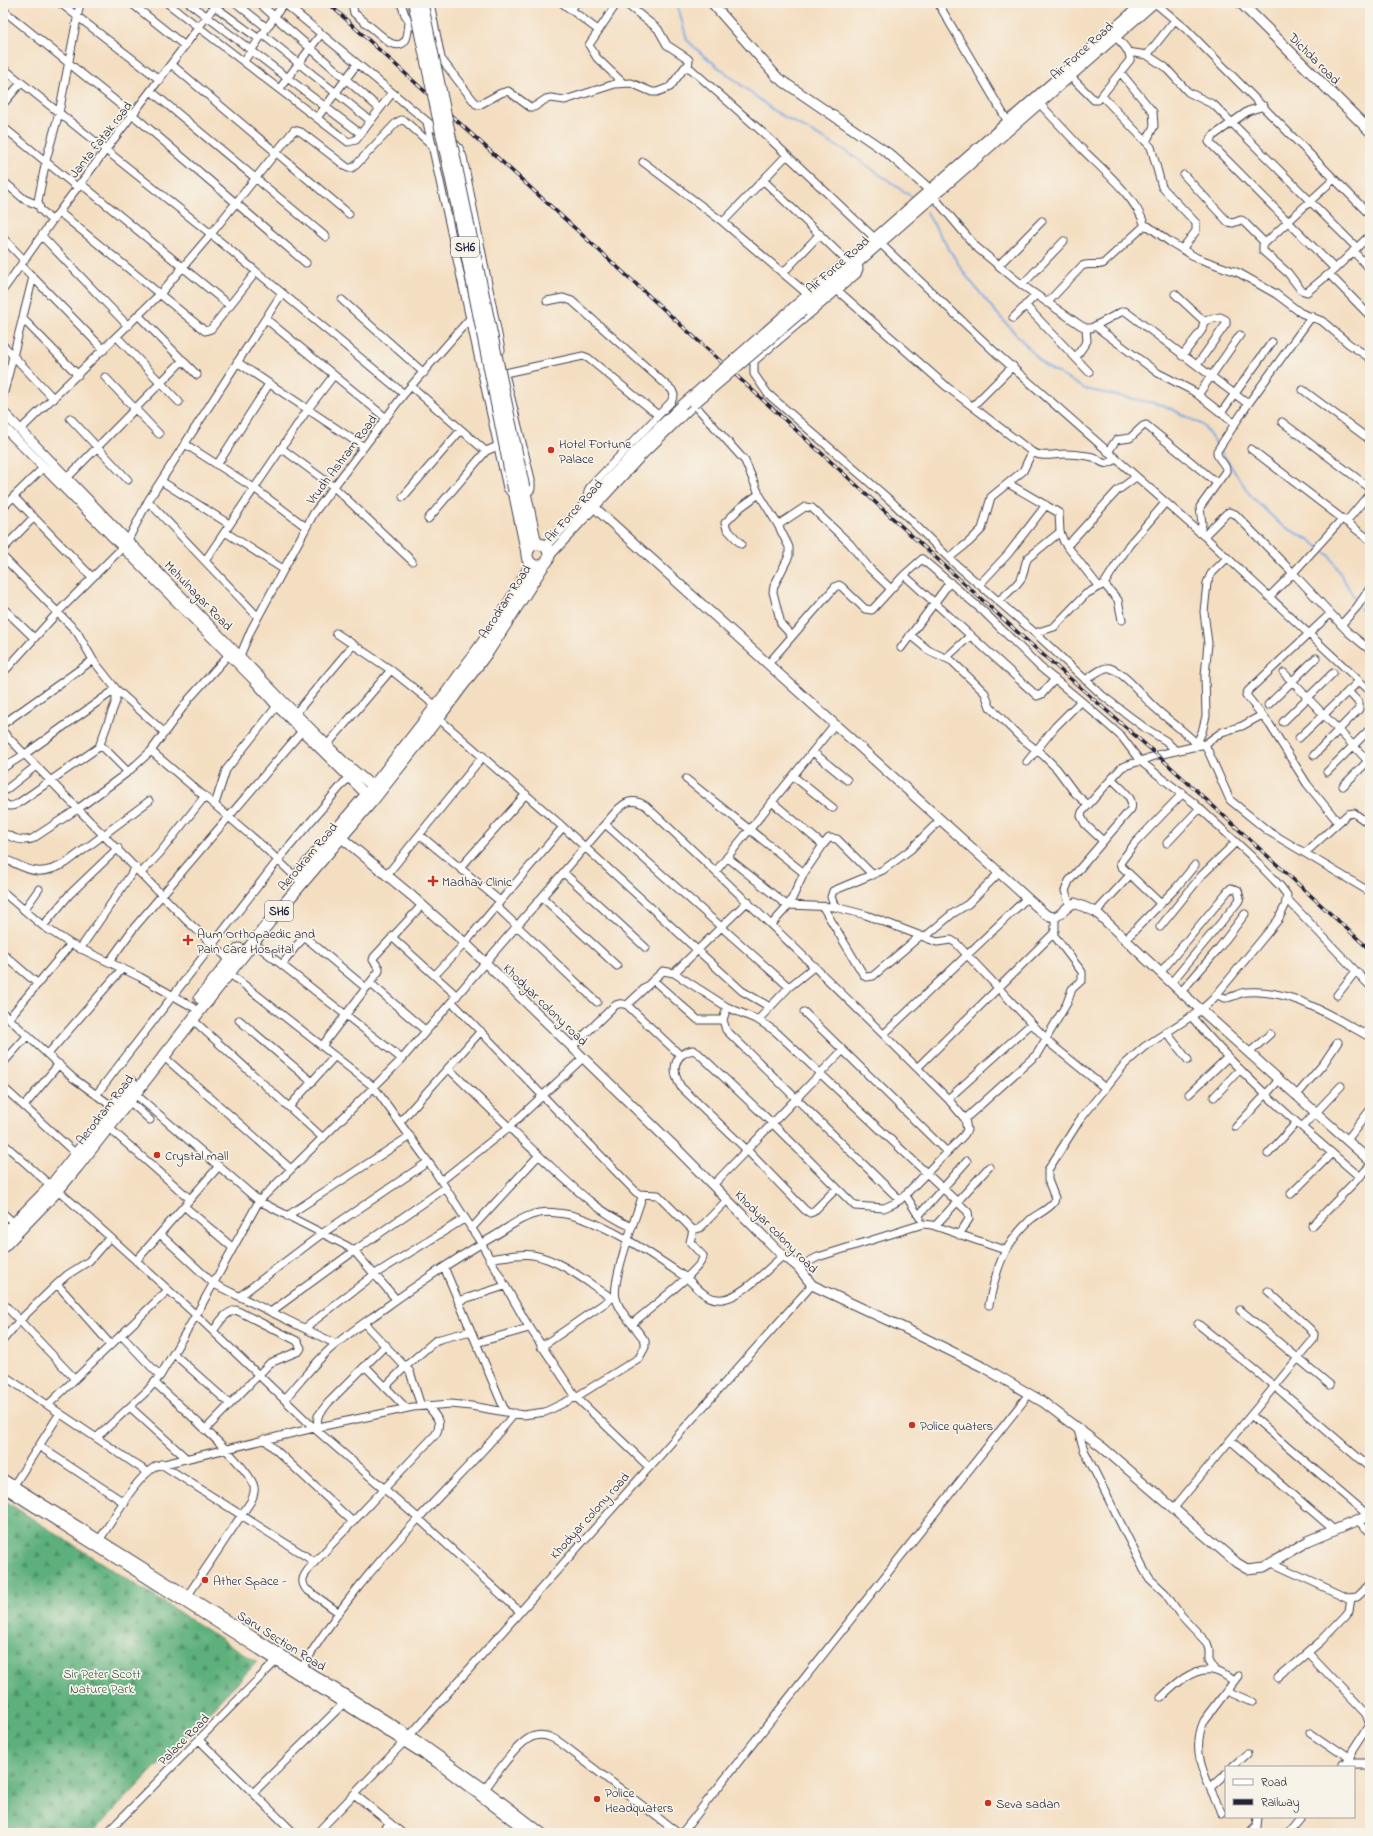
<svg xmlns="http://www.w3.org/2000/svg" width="1373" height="1836" font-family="'Indie Flower',sans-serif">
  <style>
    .forest { fill: url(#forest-firs); stroke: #40695c }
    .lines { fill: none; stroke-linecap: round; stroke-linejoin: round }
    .stream { stroke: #76a9e2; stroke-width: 2 }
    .minor-casing { stroke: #423e4f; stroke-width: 9 }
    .tertiary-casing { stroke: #423e4f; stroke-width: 11 }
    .secondary-casing { stroke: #423e4f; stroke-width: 12 }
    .primary-casing { stroke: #423e4f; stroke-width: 13 }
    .trunk-casing { stroke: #423e4f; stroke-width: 13 }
    .minor { stroke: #fff; stroke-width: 7 }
    .tertiary { stroke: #fff; stroke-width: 9 }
    .secondary { stroke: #fff; stroke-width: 10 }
    .primary { stroke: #fff; stroke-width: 11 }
    .trunk { stroke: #fff; stroke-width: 11 }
    .rail-casing { stroke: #22223b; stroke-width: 3.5 }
    .rail { stroke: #f7f3e8; stroke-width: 2; stroke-dasharray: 6; stroke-linecap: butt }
    .tertiary-bridge-casing { stroke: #423e4f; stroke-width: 11; stroke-linecap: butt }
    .primary-bridge-casing { stroke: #423e4f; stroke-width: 13; stroke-linecap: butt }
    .tertiary-bridge { stroke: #fff; stroke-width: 9 }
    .primary-bridge { stroke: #fff; stroke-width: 11 }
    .poi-dot { fill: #c8321e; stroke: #f7f3e8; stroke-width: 1.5 }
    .labels { text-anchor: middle; stroke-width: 3.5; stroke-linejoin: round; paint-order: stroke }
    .shield { fill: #f7f3e8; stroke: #62616f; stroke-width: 1 }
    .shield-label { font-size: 12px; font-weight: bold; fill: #22223b }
    .street-label { font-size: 13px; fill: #22223b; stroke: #f7f3e8 }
    .poi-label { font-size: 13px; fill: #22223b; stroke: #f7f3e8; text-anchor: start }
    .park-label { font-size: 13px; fill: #3a5555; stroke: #f7f3e8 }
  </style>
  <defs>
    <pattern id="forest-firs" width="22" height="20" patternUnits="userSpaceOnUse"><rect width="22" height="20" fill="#5db07c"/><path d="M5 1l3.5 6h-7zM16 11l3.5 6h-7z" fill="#4c8f67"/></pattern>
  </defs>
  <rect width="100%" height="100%" fill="#f7f3e8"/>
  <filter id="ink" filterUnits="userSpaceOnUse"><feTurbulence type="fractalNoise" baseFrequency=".025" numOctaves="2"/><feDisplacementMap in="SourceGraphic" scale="8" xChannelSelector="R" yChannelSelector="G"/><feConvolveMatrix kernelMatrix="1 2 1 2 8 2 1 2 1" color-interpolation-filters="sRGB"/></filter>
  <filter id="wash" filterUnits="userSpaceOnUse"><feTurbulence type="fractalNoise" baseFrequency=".012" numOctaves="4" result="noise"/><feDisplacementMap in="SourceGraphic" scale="16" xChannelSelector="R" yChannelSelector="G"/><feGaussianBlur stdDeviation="0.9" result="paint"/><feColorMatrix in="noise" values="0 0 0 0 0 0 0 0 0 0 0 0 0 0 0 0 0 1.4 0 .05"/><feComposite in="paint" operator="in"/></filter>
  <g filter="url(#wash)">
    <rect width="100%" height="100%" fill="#f4dec1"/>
    <path class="forest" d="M3 1500 257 1662 92 1833H3Z"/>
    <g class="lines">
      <path class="stream" d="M677 3 687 40 703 55 774 111 849 153 912 197
        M926 212 964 273 994 310 1044 365 1085 389 1163 405 1203 425 1251 496 1281 525 1311 541 1330 556 1358 604
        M1360 608 1370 622"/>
    </g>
  </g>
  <g filter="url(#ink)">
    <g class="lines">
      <defs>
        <path id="minor" d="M60 3 160 80
          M131 3 185 46
          M167 3 348 142 356 140 392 93
          M189 3 361 134
          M210 3 259 39
          M236 3 267 28
          M259 3 380 109
          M284 3 441 133
          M352 3 354 13 390 43C408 50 408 34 409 21
          M401 3 405 15 419 32
          M430 3 441 58
          M562 3 598 30
          M617 3 589 45 597 58 623 83
          M625 3 658 29 667 45 687 58 689 60 688 67
          M938 3 1008 122
          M1155 3 1186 29 1370 215
          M3 10 133 115 306 263
          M571 10 576 3
          M262 34 371 121
          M432 47 476 104 479 105 501 93 508 91 530 107H534L546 99 551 98 565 100 615 84 631 83 652 92H657L670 87 685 67 691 69 770 139 996 353 1204 536 1370 691
          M1128 52 1147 55 1165 67 1188 92 1214 105 1357 248
          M1147 55 1175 20
          M244 61 284 3
          M171 64 349 214
          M3 68 211 234 404 394
          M1121 73 1153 112 1154 126 1146 142
          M1071 77 1094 100H1098L1130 60C1131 51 1121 43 1116 37
          M280 88 321 34
          M151 91 326 237
          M1102 96 1151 147 1162 187 1196 223V231L1182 249
          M3 104 21 83
          M1040 104C1054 119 1068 134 1082 149 1103 170 1136 197 1145 226
          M1264 106 1248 111 1213 136 1209 142 1335 269
          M317 118 357 64
          M427 122 507 488 514 497
          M3 127 77 187
          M451 140 459 148 463 157 501 350
          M643 162 723 222 812 298
          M1184 175 1228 222 1233 223 1241 220 1243 221 1265 243
          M1334 179 1263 245V251L1288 273 1301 290 1307 292 1335 269 1370 235
          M763 180 851 265
          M3 181 24 199 38 205
          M80 183 230 306
          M934 197 975 246 1022 285 1080 325 1086 328H1091L1121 312 1125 311 1248 404
          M59 212 205 331 211 329 256 272
          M52 221 40 209 38 201 46 160 59 113 80 3
          M723 222 787 155
          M42 236 128 326
          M3 238 24 260
          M1353 251 1370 269
          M21 265 104 350
          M999 265 1042 221
          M783 273 820 234
          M1329 274 1370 316
          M1022 285 1064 241
          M3 290 52 221 217 3
          M837 290 947 387 1032 452C1043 458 1053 454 1066 454 1073 454 1081 455 1088 456 1102 457 1100 470 1116 459
          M1175 294 1204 321 1202 330 1182 356
          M342 300 424 373
          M547 301 563 298 572 301 672 390 674 395 671 402 590 487C587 493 586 497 590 502
          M1047 303 1082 266C1089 262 1097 267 1104 263L1143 227 1148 226 1170 242 1197 258 1239 273 1276 294 1301 313 1322 321 1349 344 1370 358
          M1025 305 1089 372
          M138 315 197 375
          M1013 318 1036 295
          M23 319 78 375
          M266 319 386 418
          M1095 326 1158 373 1193 391 1234 423
          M117 337 179 402
          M3 345 54 399
          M754 354V374L768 394 892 502 952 561 1035 633 1103 696 1145 728 1166 741 1176 751
          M1076 357 1087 341 1086 328
          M237 362 364 447
          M753 362 857 274 859 269 858 262
          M1197 365 1226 324V320L1220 317 1204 321
          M505 373 583 356 588 358 658 415
          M105 377 159 434
          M506 378 531 479V489L526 495
          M411 386 482 448 486 451 498 446
          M1303 390 1370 440
          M1198 395 1240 335
          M3 396 33 277
          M694 404 745 461 759 494 778 525 789 547V556L774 586 773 592 781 624 792 636
          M973 406 1013 366
          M1221 413 1272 342
          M70 418 128 480
          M1282 422 1370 488
          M20 430 160 294 211 234 294 130 301 132 348 168H352L356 165 396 123 401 120 405 121 433 146
          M185 444 254 488 306 527
          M281 448 334 487 412 561
          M1251 449 1370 540
          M1108 452 1116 440 1130 438 1143 426 1146 425 1217 483
          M217 465 269 384
          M67 478 183 360
          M161 481 229 524
          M1009 484 1059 513 1060 532 1064 542 1099 587
          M14 497 92 577
          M403 497 461 430
          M148 501 258 617
          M3 507 44 467
          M428 519 486 451
          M1346 522 1370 493
          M778 525 805 507 812 508 850 544 870 569 891 589
          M225 532 283 569
          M1200 533 1202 524 1200 507 1226 471C1227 463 1216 460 1217 451L1248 404 1312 316
          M1204 536 1226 514 1229 512 1235 514 1293 573 1348 632 1370 650
          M128 540 148 501 282 293
          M741 544 727 529 725 523 741 507 759 494
          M1067 546 1117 491 1136 477
          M3 549 34 517
          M3 557 77 632 93 660 116 689 165 733
          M949 558 969 542 982 529 991 497 1023 471 1032 452
          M205 561 308 409 334 375
          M904 575 1037 696 1042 694 1055 679
          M980 584 1008 554 1046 505
          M1104 584 1118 600 1122 620
          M1269 597 1293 573 1342 519
          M999 601C1006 594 1017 586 1022 577 1025 570 1024 564 1028 558L1060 532
          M3 608 34 638
          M1330 614 1248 691 1246 695 1270 725 1307 784 1338 822
          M1341 625 1357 607 1370 588
          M336 633 391 670 436 706
          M1035 633 1054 627 1086 594 1104 584 1129 545 1165 503
          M910 635 928 650 952 661 985 693 990 707 1020 737 1044 756 1057 769 1074 792 1088 805
          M901 648 950 582
          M240 656 251 630 314 513 404 394 479 308
          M947 657 971 635
          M768 664 835 587 839 585 842 587 865 609 872 610 904 575 922 559 982 610 1040 667 1081 701 1122 737 1140 761 1194 803 1250 855 1281 887 1287 895 1285 906 1278 920 1213 999 1201 1010 1144 1047 1124 1065 1079 1121 1048 1170V1180L1055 1198 1054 1202C1048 1210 1037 1214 1030 1220 1003 1246 996 1269 989 1305
          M3 673 58 612 123 547
          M1284 673 1368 761
          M1085 680C1091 677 1103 666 1110 668 1125 673 1143 697 1154 707 1168 720 1183 730 1197 744
          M1268 705 1316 658
          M296 713 353 645
          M438 718 563 827 742 991 770 1007
          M1283 722 1333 673
          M3 724 93 660
          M3 732 187 921 232 962
          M1299 738 1359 681
          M1205 744 1230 800 1268 831 1370 892
          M327 745 391 670
          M99 747 116 701V689
          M1195 747 1202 732 1206 716 1205 676 1208 643 1204 612 1207 583 1211 574 1227 558
          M151 751 264 847 302 883
          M813 752 847 780
          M1314 755 1359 709V703L1348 691
          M1027 762 1055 727 1081 701
          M3 768 25 754 116 689
          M1327 772 1370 729
          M793 776 833 808
          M686 779 804 873
          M1343 786 1370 759
          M3 792 36 766
          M3 802C8 807 11 807 17 804L99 747 104 748 128 772
          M772 802 823 845
          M215 804 226 770 277 706
          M605 824 789 987
          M3 833C13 838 22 842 32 839L79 808 128 772 151 751 189 699 232 651
          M420 835 500 901
          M1103 841 1085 824 1081 816 1082 812 1122 767 1158 755 1205 744 1222 732 1242 726 1262 715
          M1167 843 1200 808
          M1305 853 1348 814 1354 813 1369 824
          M727 857 784 903 789 905 835 907 866 915 937 942 951 940 956 943 1052 1045 1105 1088
          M3 858C29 870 38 878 66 863L149 801
          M461 867 526 794
          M716 871 835 724
          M141 873 159 854 205 796
          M564 873 646 948
          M386 876 483 756
          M3 892 43 926 71 944 140 977 193 1007
          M543 898 617 966
          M1288 900 1370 986
          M1161 904 1121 866 1120 863 1135 843 1183 793
          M1070 905 1065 891 1069 881 1131 809C1135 797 1119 787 1112 779
          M496 906 597 1002
          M823 907 863 974 866 977 873 976 920 936
          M835 907 831 897 833 891 883 870 910 850 940 820
          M24 910 39 889
          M1096 912 1130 875
          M772 924 789 905 804 873 823 845 829 838 837 839 873 875
          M43 926 69 895 118 848
          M1160 927 1202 875 1236 842
          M392 937 457 996
          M925 937 952 914 968 904 999 873
          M306 938 366 988
          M1125 940 1177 887 1195 865
          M254 943 402 1059
          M80 949 136 867
          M3 954 38 984
          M109 962 133 929 302 731
          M282 965 296 946 301 941
          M229 973 374 1087 434 1170 481 1243 526 1322 576 1397 649 1467
          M674 973 727 1007 758 1020 775 1031 968 1212 969 1219 959 1235
          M1160 973 1228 891 1231 888 1238 890 1240 898 1238 902 1171 983
          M435 975 465 943 563 827
          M653 980 698 1020H723
          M370 983 426 1031
          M1181 992 1219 948 1245 914
          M1217 995 1225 998C1232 998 1238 993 1246 992 1291 988 1332 1017 1370 1037
          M1337 995 1356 971
          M452 1002 636 1192 639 1194 658 1195 693 1230 700 1228 727 1200
          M627 1005 663 971 674 973 748 901
          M727 1007 723 1020 726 1030 900 1200
          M804 1012 947 1152
          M3 1013 73 1078 113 1107
          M1191 1016C1241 1076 1300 1126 1360 1177
          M9 1018 71 944
          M192 1019 323 1138
          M239 1020 312 1082
          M758 1020 789 987 815 966
          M1166 1032 1188 1060
          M884 1034 1027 898
          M1364 1034 1370 1028
          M322 1046 379 971V968L373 960 374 957 422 905
          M572 1047 613 1007C618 1003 621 1003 627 1005L680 1055
          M1249 1053 1270 1034
          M48 1054 122 969
          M163 1056 291 1169
          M3 1063 28 1035
          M448 1068C480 1099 512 1131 545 1161 573 1187 598 1212 632 1227
          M917 1068 1053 934 1055 930V917
          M3 1087 76 1154
          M134 1093 259 1201 347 1246 354 1251 396 1299
          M1189 1094 1228 1057
          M96 1095 278 860 352 773
          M1296 1096 1324 1063 1338 1042
          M1214 1097 1240 1069
          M948 1099 1031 1024
          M128 1100 150 1120
          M24 1106 59 1064
          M289 1107 335 1056
          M965 1119 1037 1054 1067 1003 1072 989 1082 980V972L1053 934
          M400 1122 481 1031
          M108 1127 190 1199
          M1236 1127 1279 1080
          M1302 1127 1341 1086
          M1347 1140 1370 1110
          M3 1143 51 1186
          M1268 1154 1296 1123
          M441 1181 509 1127 583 1058
          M713 1185 843 1050
          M58 1190 196 1315 314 1428 418 1518 520 1612
          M905 1194 920 1218
          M1291 1194 1332 1153
          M184 1206 233 1248
          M3 1213 15 1224
          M919 1215 967 1161
          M287 1216 410 1136
          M935 1226 989 1167
          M1312 1226 1370 1166
          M471 1229 539 1155
          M160 1234 214 1284 336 1344
          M489 1259C503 1257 519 1253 533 1255 561 1260 588 1283 612 1298
          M136 1261 219 1166
          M444 1267 505 1411
          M798 1267 818 1257 923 1224 932 1225 1005 1250
          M57 1284 111 1345
          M240 1296 323 1233 428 1162
          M458 1301 505 1286
          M3 1303 75 1379
          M1240 1310 1330 1385
          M272 1311 354 1251 445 1188
          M364 1323 410 1372 421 1406
          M633 1323C644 1313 704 1268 703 1256L690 1242 693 1230
          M1198 1324 1284 1394 1370 1468
          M305 1328 375 1274 464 1219
          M121 1335 160 1376
          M3 1340 20 1320 57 1284 67 1275 89 1261 110 1237
          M476 1343 529 1328
          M541 1347 615 1296
          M174 1354 230 1404
          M365 1366 406 1408
          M3 1375 147 1472
          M155 1383C173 1400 251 1467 254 1487 255 1492 253 1497 251 1501L188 1595
          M385 1387 406 1366 435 1341 440 1339 471 1331
          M285 1399C299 1383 313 1365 329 1350 346 1335 364 1323 382 1310 419 1283 456 1258 496 1235 509 1227 523 1216 539 1213 544 1212 551 1212 557 1213 595 1215 653 1255 685 1277 697 1286 705 1301 723 1299 742 1297 768 1268 783 1256
          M48 1405 168 1290
          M130 1407 186 1458
          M1251 1415 1369 1516
          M317 1427 318 1416 328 1403 386 1345
          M1077 1427 1084 1450 1144 1570 1150 1579 1165 1593 1179 1613 1207 1643 1209 1649V1660L1216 1671
          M205 1430 270 1363 299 1351 301 1348 297 1341 236 1310C224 1313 220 1322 213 1331
          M96 1438 147 1391 160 1376 196 1315 259 1201 402 1059 605 824C617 811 626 793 646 806 748 902 849 999 948 1099L965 1119 967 1130 964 1135 900 1200 893 1204 884 1208 855 1206 772 1123 698 1053 693 1050C673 1054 671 1071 681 1087L747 1150 805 1210 810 1213 813 1212 837 1188
          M264 1439 353 1522
          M1230 1440 1334 1530
          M39 1446 125 1503
          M161 1464 315 1562
          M14 1485 60 1413
          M1174 1508 1313 1340 1314 1334 1309 1328 1268 1291
          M1358 1521 1370 1532
          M97 1543C114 1520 132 1481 156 1466L314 1428 413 1407 451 1404 471 1406 523 1415 545 1412 576 1397 639 1358 645 1347V1341C636 1327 620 1314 616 1298 611 1281 637 1214 643 1194
          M1272 1563 1348 1598 1357 1597 1370 1585
          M338 1612 306 1589C299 1580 305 1574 311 1566L436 1434C443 1421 435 1415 427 1405
          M1308 1653 1366 1714 1370 1725
          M302 1668C335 1612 375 1565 419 1518 451 1483 486 1450 515 1413
          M1278 1678 1321 1641 1345 1616 1349 1611 1351 1598
          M1227 1691 1252 1702
          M1161 1698C1173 1686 1193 1667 1212 1670 1220 1671 1227 1677 1234 1681
          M1310 1733 1348 1759
          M199 1740 294 1833
          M1344 1765 1370 1725
          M1342 1766 1350 1763H1370
          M1232 1767 1247 1754
          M1210 1788 1226 1773
          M485 1789C495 1776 519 1739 535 1736 547 1733 557 1740 566 1747L678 1833
          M253 1793 344 1703
          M354 1794 402 1833
          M1222 1813C1208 1783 1189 1754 1204 1721L1238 1676
          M107 1833 279 1658
          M317 1833 404 1742 812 1285
          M380 1833 390 1823
          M682 1833 1029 1394
          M1250 1833 1257 1826 1258 1817
          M1288 1833 1301 1817"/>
        <path id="tertiary" d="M712 3 778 78 888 153 930 190
          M797 304 876 237 1143 3
          M803 311 1154 3
          M3 412 282 700 343 761 378 791
          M3 426 253 679 277 706 370 798
          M594 507 1045 914C1060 923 1062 907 1075 903L1096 912 1181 992 1370 1161
          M545 546 649 437 682 405
          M549 556 642 455 694 404
          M337 834 412 896 465 943 676 1148 777 1250 798 1267 812 1285 902 1327 983 1367 1043 1402 1102 1447 1237 1563 1247 1569 1264 1567 1308 1541 1370 1515
          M3 1479 409 1735 485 1789 542 1833
          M3 1487 436 1762 529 1833"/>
        <path id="secondary" d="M1241 3 1370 131"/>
        <path id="primary" d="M527 555a11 11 0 1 1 22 0a11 11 0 1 1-22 0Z
          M301 871 373 787 445 695 500 619 531 565
          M200 998 239 949
          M3 1235 51 1186 132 1083
          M3 1247 58 1190 77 1167 274 916 373 800 438 718 489 650 543 566"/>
        <path id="trunk" d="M524 488 536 544
          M514 491 527 553"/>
      </defs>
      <use href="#minor" class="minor-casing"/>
      <use href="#tertiary" class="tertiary-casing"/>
      <use href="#secondary" class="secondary-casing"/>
      <use href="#primary" class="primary-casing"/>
      <use href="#trunk" class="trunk-casing"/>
      <use href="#minor" class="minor"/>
      <use href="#tertiary" class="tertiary"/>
      <use href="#secondary" class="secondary"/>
      <use href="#primary" class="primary"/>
      <use href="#trunk" class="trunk"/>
      <defs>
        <path id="rail" d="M328 3 1025 639 1163 760 1370 950"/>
      </defs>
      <use href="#rail" class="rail-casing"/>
      <use href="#rail" class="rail"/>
      <defs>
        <path id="tertiary-bridge" d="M694 404 803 311
          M682 405 797 304"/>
        <path id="primary-bridge" d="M414 3 457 206 514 491
          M422 3 524 488"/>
      </defs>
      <use href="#tertiary-bridge" class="tertiary-bridge-casing"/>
      <use href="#primary-bridge" class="primary-bridge-casing"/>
      <use href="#tertiary-bridge" class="tertiary-bridge"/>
      <use href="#primary-bridge" class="primary-bridge"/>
    </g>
  </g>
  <g class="poi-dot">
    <circle cx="551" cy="450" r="4"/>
    <path d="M431 875h4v4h4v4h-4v4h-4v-4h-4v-4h4z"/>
    <path d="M186 934h4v4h4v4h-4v4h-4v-4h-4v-4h4z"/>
    <circle cx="157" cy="1155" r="4"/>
    <circle cx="912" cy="1425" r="4"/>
    <circle cx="205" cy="1580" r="4"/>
    <circle cx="597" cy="1799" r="4"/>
    <circle cx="988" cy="1803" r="4"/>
  </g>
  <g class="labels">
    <g class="shield">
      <rect x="451" y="237" width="28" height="20" rx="3"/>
      <rect x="265" y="901" width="28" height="20" rx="3"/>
    </g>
    <g class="shield-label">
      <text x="465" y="251">SH6</text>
      <text x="279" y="915">SH6</text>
    </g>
    <g class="street-label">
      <text transform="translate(1081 50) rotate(-42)" y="5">Air Force Road</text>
      <text transform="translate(1315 58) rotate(45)" y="5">Dichda road</text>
      <text transform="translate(100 139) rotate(-52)" y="5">Janta fatak road</text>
      <text transform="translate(837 264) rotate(-41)" y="5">Air Force Road</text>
      <text transform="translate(341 459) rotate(-53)" y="5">Vrudh Ashram Road</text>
      <text transform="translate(573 510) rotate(-48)" y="5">Air Force Road</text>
      <text transform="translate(199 595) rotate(46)" y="5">Mehulnagar Road</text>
      <text transform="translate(504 601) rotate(-57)" y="5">Aerodram Road</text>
      <text transform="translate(307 856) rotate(-50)" y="5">Aerodram Road</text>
      <text transform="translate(546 1004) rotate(44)" y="5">Khodyar colony road</text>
      <text transform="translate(104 1109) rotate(-52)" y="5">Aerodram Road</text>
      <text transform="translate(777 1231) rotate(45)" y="5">Khodyar colony road</text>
      <text transform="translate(589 1515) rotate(-48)" y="5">Khodyar colony road</text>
      <text transform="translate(282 1640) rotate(32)" y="5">Saru Section Road</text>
      <text transform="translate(183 1739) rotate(-45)" y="5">Palace Road</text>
    </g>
    <g class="poi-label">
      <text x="559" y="448">Hotel Fortune<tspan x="559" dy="15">Palace</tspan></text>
      <text x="442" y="886">Madhav Clinic</text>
      <text x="197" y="938">Aum Orthopaedic and<tspan x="197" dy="15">Pain Care Hospital</tspan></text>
      <text x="165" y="1160">Crystal mall</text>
      <text x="920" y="1430">Police quaters</text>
      <text x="213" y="1585">Ather Space -</text>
      <text x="605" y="1797">Police<tspan x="605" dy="15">Headquaters</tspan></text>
      <text x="996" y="1808">Seva sadan</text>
    </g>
    <g class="park-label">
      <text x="102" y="1678">Sir Peter Scott<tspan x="102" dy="15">Nature Park</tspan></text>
    </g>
  </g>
  <rect width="1373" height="1836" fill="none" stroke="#f7f3e8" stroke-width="16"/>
  <rect x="1225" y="1766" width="130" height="52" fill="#f7f3e8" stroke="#a29fa3"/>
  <rect x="1233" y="1779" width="20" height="6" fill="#ffffff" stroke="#a29fa3"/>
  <text x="1261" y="1786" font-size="12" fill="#22223b">Road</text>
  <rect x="1233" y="1799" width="20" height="6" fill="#22223b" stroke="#a29fa3"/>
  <text x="1261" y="1806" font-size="12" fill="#22223b">Railway</text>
</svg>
